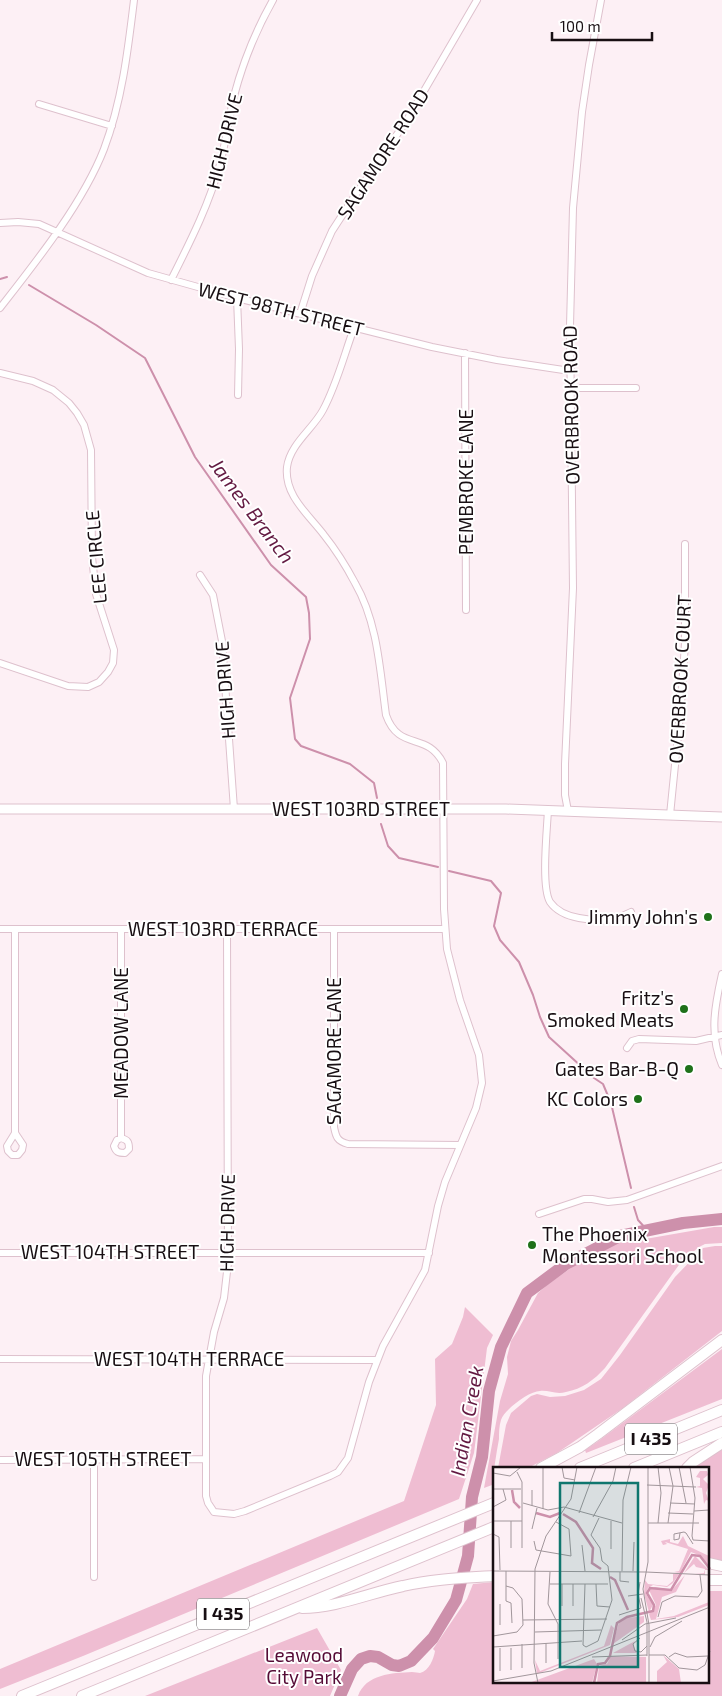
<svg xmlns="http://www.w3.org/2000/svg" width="722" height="1696" font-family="'Exo 2',sans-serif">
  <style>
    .green { fill: #efbdd2 }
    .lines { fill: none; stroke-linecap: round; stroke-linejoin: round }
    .stream { stroke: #cd90ab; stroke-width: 2 }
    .river { stroke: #cd90ab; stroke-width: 12 }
    .minor-casing { stroke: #dec1cd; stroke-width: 8 }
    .major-casing { stroke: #dec1cd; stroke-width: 11 }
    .highway-casing { stroke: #dec1cd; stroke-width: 12 }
    .minor { stroke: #fff; stroke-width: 6 }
    .major { stroke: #fff; stroke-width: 9 }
    .highway { stroke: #fff; stroke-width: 10 }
    .poi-dot { fill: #1f711a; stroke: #fff; stroke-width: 2 }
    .labels { text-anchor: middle; stroke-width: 4; stroke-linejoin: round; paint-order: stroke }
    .shield { fill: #fff; stroke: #5d575a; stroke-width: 1 }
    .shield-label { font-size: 18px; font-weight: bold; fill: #180f13 }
    .street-label { font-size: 19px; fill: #180f13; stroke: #fff }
    .poi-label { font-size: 19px; fill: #180f13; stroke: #fff; text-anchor: end }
    .park-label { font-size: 19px; fill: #550b36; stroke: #fff }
    .water-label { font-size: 20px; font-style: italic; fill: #631a42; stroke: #fff }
    .inset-river { fill: none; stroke: #cd90ab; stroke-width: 2.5 }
    .inset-road { fill: none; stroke: #a1969b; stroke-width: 1 }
    .view { fill: #0f766e; fill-opacity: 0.15; stroke: #0f766e; stroke-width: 2.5 }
    .inset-edge { fill: none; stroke: #180f13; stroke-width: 2.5 }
  </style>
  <rect width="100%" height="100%" fill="#fdf0f5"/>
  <path class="green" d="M714 1227H722V1243L705 1244 699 1247 681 1262 605 1368C594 1380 582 1389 566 1392 556 1395 549 1390 540 1391 529 1391 504 1410 501 1420 499 1426 499 1433 499 1439 496 1454 494 1470 492 1485L484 1488 500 1401 508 1374 507 1357 511 1341 518 1330 538 1293 547 1285 592 1253 612 1243 628 1242Z
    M715 1246H722V1331L623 1408 557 1453 528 1468H498L506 1425 511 1413 531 1396 537 1394 550 1397 565 1396 584 1390 601 1379 620 1355 675 1277 703 1248Z
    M465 1307 493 1335 487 1348 474 1453 459 1499 83 1656 0 1689V1669L404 1501 436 1405 435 1359 452 1344 463 1317Z
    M722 1349V1399L586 1453 585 1450 597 1442Z
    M722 1448V1561L708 1558V1468H693Z
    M494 1582V1682H708V1591H722V1696H358C366 1674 392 1673 412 1672 415 1672 418 1673 420 1673 429 1671 434 1658 435 1651L433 1649 467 1599 473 1584Z
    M317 1628 341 1670 330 1696H145Z"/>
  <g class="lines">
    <path class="stream" d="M0 279 7 277
      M29 285 96 325 145 358 195 457 271 565 306 597 309 613 310 639 290 698 295 739 301 746 350 764 374 783 377 798
      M381 824 388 846 399 858 438 867
      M449 871 491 881 501 893 494 926 500 940 519 962 533 995 540 1017 549 1037 594 1078 603 1084 611 1103 631 1188
      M634 1207 638 1220 648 1231"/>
    <path class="river" d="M340 1696 352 1669 361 1659 370 1656 378 1657 392 1665 399 1666 411 1661 433 1638 456 1600 468 1556 472 1497 482 1457 489 1391 501 1347 527 1293 566 1264 620 1236 683 1223 722 1219"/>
    <defs>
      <path id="minor" d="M39 104 112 126
        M0 223 18 222 39 224 148 273 237 298 432 347 497 360 570 371
        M171 280C190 242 209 205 220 164 226 141 229 118 234 96 243 62 256 30 273 0
        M237 298 239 349 238 395
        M0 308C36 262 83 203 104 149 122 101 128 50 134 0
        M300 314 312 276 332 231 354 197 407 120 477 0
        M465 353 466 610
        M0 373 33 381 53 390 69 403 77 413 84 425 91 450 92 557 96 594 114 650 113 663 108 672 99 682 88 687 68 686 0 663
        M571 388H636
        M200 575 213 595 222 641 234 809
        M548 810C547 830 541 887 550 902 557 912 568 916 579 918 602 922 611 922 631 912
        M568 811 565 795V764L573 588 570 326 573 208 582 112 589 65 601 0
        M670 815 681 705 685 643V544
        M0 929H445
        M121 929V1138L117 1140 114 1146C116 1152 118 1153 125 1153L129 1149C129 1142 128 1140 121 1138
        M227 929 228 1263 224 1298 214 1332 206 1376V1496L208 1503 214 1512 234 1514 245 1511 330 1476 338 1472 348 1458 369 1382 383 1346 425 1270 438 1206 445 1182 476 1108 482 1083 479 1055 460 1000 447 949 444 909 443 763C427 731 399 752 386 715 380 671 378 623 355 583 346 566 336 550 324 535 308 514 284 495 287 467 290 444 313 429 323 410 337 384 344 355 354 328
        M334 929V1127C336 1137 337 1141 348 1144L460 1145
        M722 974C715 1005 709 1034 722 1065
        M627 1048 632 1041 639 1039 696 1041 722 1035
        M15 1133 23 1145 22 1150 18 1155H12L8 1151 7 1146 15 1133V929
        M539 1214 584 1199H592L608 1202 627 1200 722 1166
        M0 1253H429
        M0 1359 377 1360
        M0 1460 206 1459
        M94 1577V1459"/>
      <path id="major" d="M0 809H506L722 817"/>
      <path id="highway" d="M541 1468 580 1447 598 1434 722 1340
        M580 1468 722 1410
        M634 1468 722 1432
        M687 1468 693 1462 722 1443
        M708 1563 722 1566
        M708 1580H722
        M302 1608C336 1608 369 1593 403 1586 433 1579 464 1578 494 1576
        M22 1696 494 1503
        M82 1696 494 1527"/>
    </defs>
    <use href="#minor" class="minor-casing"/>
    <use href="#major" class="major-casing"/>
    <use href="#highway" class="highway-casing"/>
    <use href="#minor" class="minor"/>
    <use href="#major" class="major"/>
    <use href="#highway" class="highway"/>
  </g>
  <g class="poi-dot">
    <circle cx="708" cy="917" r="5"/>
    <circle cx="684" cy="1009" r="5"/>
    <circle cx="689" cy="1069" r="5"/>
    <circle cx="638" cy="1099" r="5"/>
    <circle cx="532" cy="1245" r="5"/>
  </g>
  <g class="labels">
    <g class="shield">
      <rect x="625" y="1423.5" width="52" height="31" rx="4"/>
      <rect x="197" y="1598.5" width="52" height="31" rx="4"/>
    </g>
    <g class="shield-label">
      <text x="651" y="1445">I 435</text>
      <text x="223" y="1620">I 435</text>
    </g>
    <g class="street-label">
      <text transform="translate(224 141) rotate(-76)" y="7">HIGH DRIVE</text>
      <text transform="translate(383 154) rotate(-57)" y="7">SAGAMORE ROAD</text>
      <text transform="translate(281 309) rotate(14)" y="7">WEST 98TH STREET</text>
      <text transform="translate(571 405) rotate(-91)" y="7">OVERBROOK ROAD</text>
      <text transform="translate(466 482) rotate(-90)" y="7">PEMBROKE LANE</text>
      <text transform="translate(96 557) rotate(-95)" y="7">LEE CIRCLE</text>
      <text transform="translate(680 679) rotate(-87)" y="7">OVERBROOK COURT</text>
      <text transform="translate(225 690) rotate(-94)" y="7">HIGH DRIVE</text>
      <text x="361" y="816">WEST 103RD STREET</text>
      <text x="223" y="936">WEST 103RD TERRACE</text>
      <text transform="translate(121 1033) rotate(-90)" y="7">MEADOW LANE</text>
      <text transform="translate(334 1051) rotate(-90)" y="7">SAGAMORE LANE</text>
      <text transform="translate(227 1223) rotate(-89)" y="7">HIGH DRIVE</text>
      <text x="110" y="1259">WEST 104TH STREET</text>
      <text x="189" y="1366">WEST 104TH TERRACE</text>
      <text x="103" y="1466">WEST 105TH STREET</text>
    </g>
    <g class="poi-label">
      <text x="698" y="924">Jimmy John's</text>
      <text x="674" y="1005">Fritz's<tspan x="674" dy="22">Smoked Meats</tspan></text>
      <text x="679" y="1076">Gates Bar-B-Q</text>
      <text x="628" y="1106">KC Colors</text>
      <text x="542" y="1241" text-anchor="start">The Phoenix<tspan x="542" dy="22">Montessori School</tspan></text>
    </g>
    <g class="park-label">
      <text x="304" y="1662">Leawood<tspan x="304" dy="22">City Park</tspan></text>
    </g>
    <g class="water-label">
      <text transform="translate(252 511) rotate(53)" y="7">James Branch</text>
      <text transform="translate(467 1421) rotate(-80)" y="7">Indian Creek</text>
    </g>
  </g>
  <g transform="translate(493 1467)">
    <rect width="216" height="216" fill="#fdf0f5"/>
    <path d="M207 4H214L215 8 210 12 216 18 213 26 216 34 213 33 211 37 209 21 203 20 207 19V11L203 10ZM190 69 195 79 216 89V99L208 89 198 85 187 106 181 105 186 104 195 82 172 75 174 77 170 78 168 74 177 72V75L185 77ZM202 89 216 103H212V108L202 107 211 106 212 102 203 100 201 97 191 106ZM180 107H186L180 116 174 120 160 118 155 121 153 127 160 138 156 145 151 127 152 113 155 117 174 119 180 114ZM192 108 183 125 169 130 163 152 181 149 216 135V138L185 150 158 153 156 147 163 138 156 123 162 120 179 123ZM151 149V155L120 177 126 155 134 151ZM118 158 121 161 117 178 44 207 42 193 47 204 111 179ZM142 174 140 178 144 186H120ZM170 188 186 202 188 216H164V204L174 195ZM118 189 153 190V216H104L106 199 114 197ZM101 192 104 197 99 216H36Z" fill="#efbdd2"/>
    <path class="inset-river" d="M19 23 21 35 27 41M43 46 57 50 67 46M70 47 83 55 100 81 99 96 108 102M117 110 122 113 135 143M101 216 105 197 112 196 117 189 124 156 134 150 160 144 161 138 154 126 157 121 178 123 199 88 207 89 217 102"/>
    <path class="inset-road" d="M50 0V42M69 0 71 11 82 13M155 0V95L150 122 156 158V216M186 0 193 36M197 0 202 31 199 69M24 5 29 15V81M0 6 17 9 28 0M154 18 203 20M0 22H28M30 36 55 43 71 40 129 56M177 36 202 37M39 39V23M0 40 13 33 10 22M201 44 216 43M86 46 103 0M175 46 200 47M100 50 120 14 123 0M0 54H29M18 54V81M118 54V82M155 56H206M165 56 168 26 165 0M175 56 180 19 176 0M39 62 44 41M187 66 186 72 181 73V67L191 65 193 66 200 77M0 67 6 70 7 103M199 69 200 73 217 74M41 74 43 83 78 89 76 62 63 55M89 78 92 104M0 104 153 105M129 104 130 33 138 0M140 104 141 75M57 105 55 137 65 157V192M127 105V114L136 115M153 105 217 108M57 117H115M80 117V139M92 117 90 178 93 180 105 174 119 133 115 99 109 94 107 81 98 68 106 51M103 117 104 139 117 140M135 129 150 127M182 129 205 130 209 124 207 108M148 131 154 155V189M13 134V104M13 134 18 136 19 156M69 139V117M126 148 148 141 145 127 147 115M165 150 169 135 182 129M30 153 114 152M7 158V137M42 165 108 163M0 169 24 165 30 158 29 132 20 121 13 119M147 171 140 177 142 184 148 185 154 179M129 173 152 157 183 151M0 180 89 174M157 180 162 170 189 154M156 188H172L186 201 204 203 212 198 217 184M99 190 154 188M176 190 182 186 194 190 215 189M53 196V176M29 201V177M18 203V181M7 204V181M0 214 58 204 217 140M45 216 41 196 42 102 53 69 78 32 84 0"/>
    <path class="view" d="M67 16H145V200H67Z"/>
    <rect width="216" height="216" class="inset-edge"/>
  </g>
  <path d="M552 32v8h100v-8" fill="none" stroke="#180f13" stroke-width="2.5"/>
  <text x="560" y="32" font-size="15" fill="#180f13" stroke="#ffffff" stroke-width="4" paint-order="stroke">100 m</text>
</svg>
